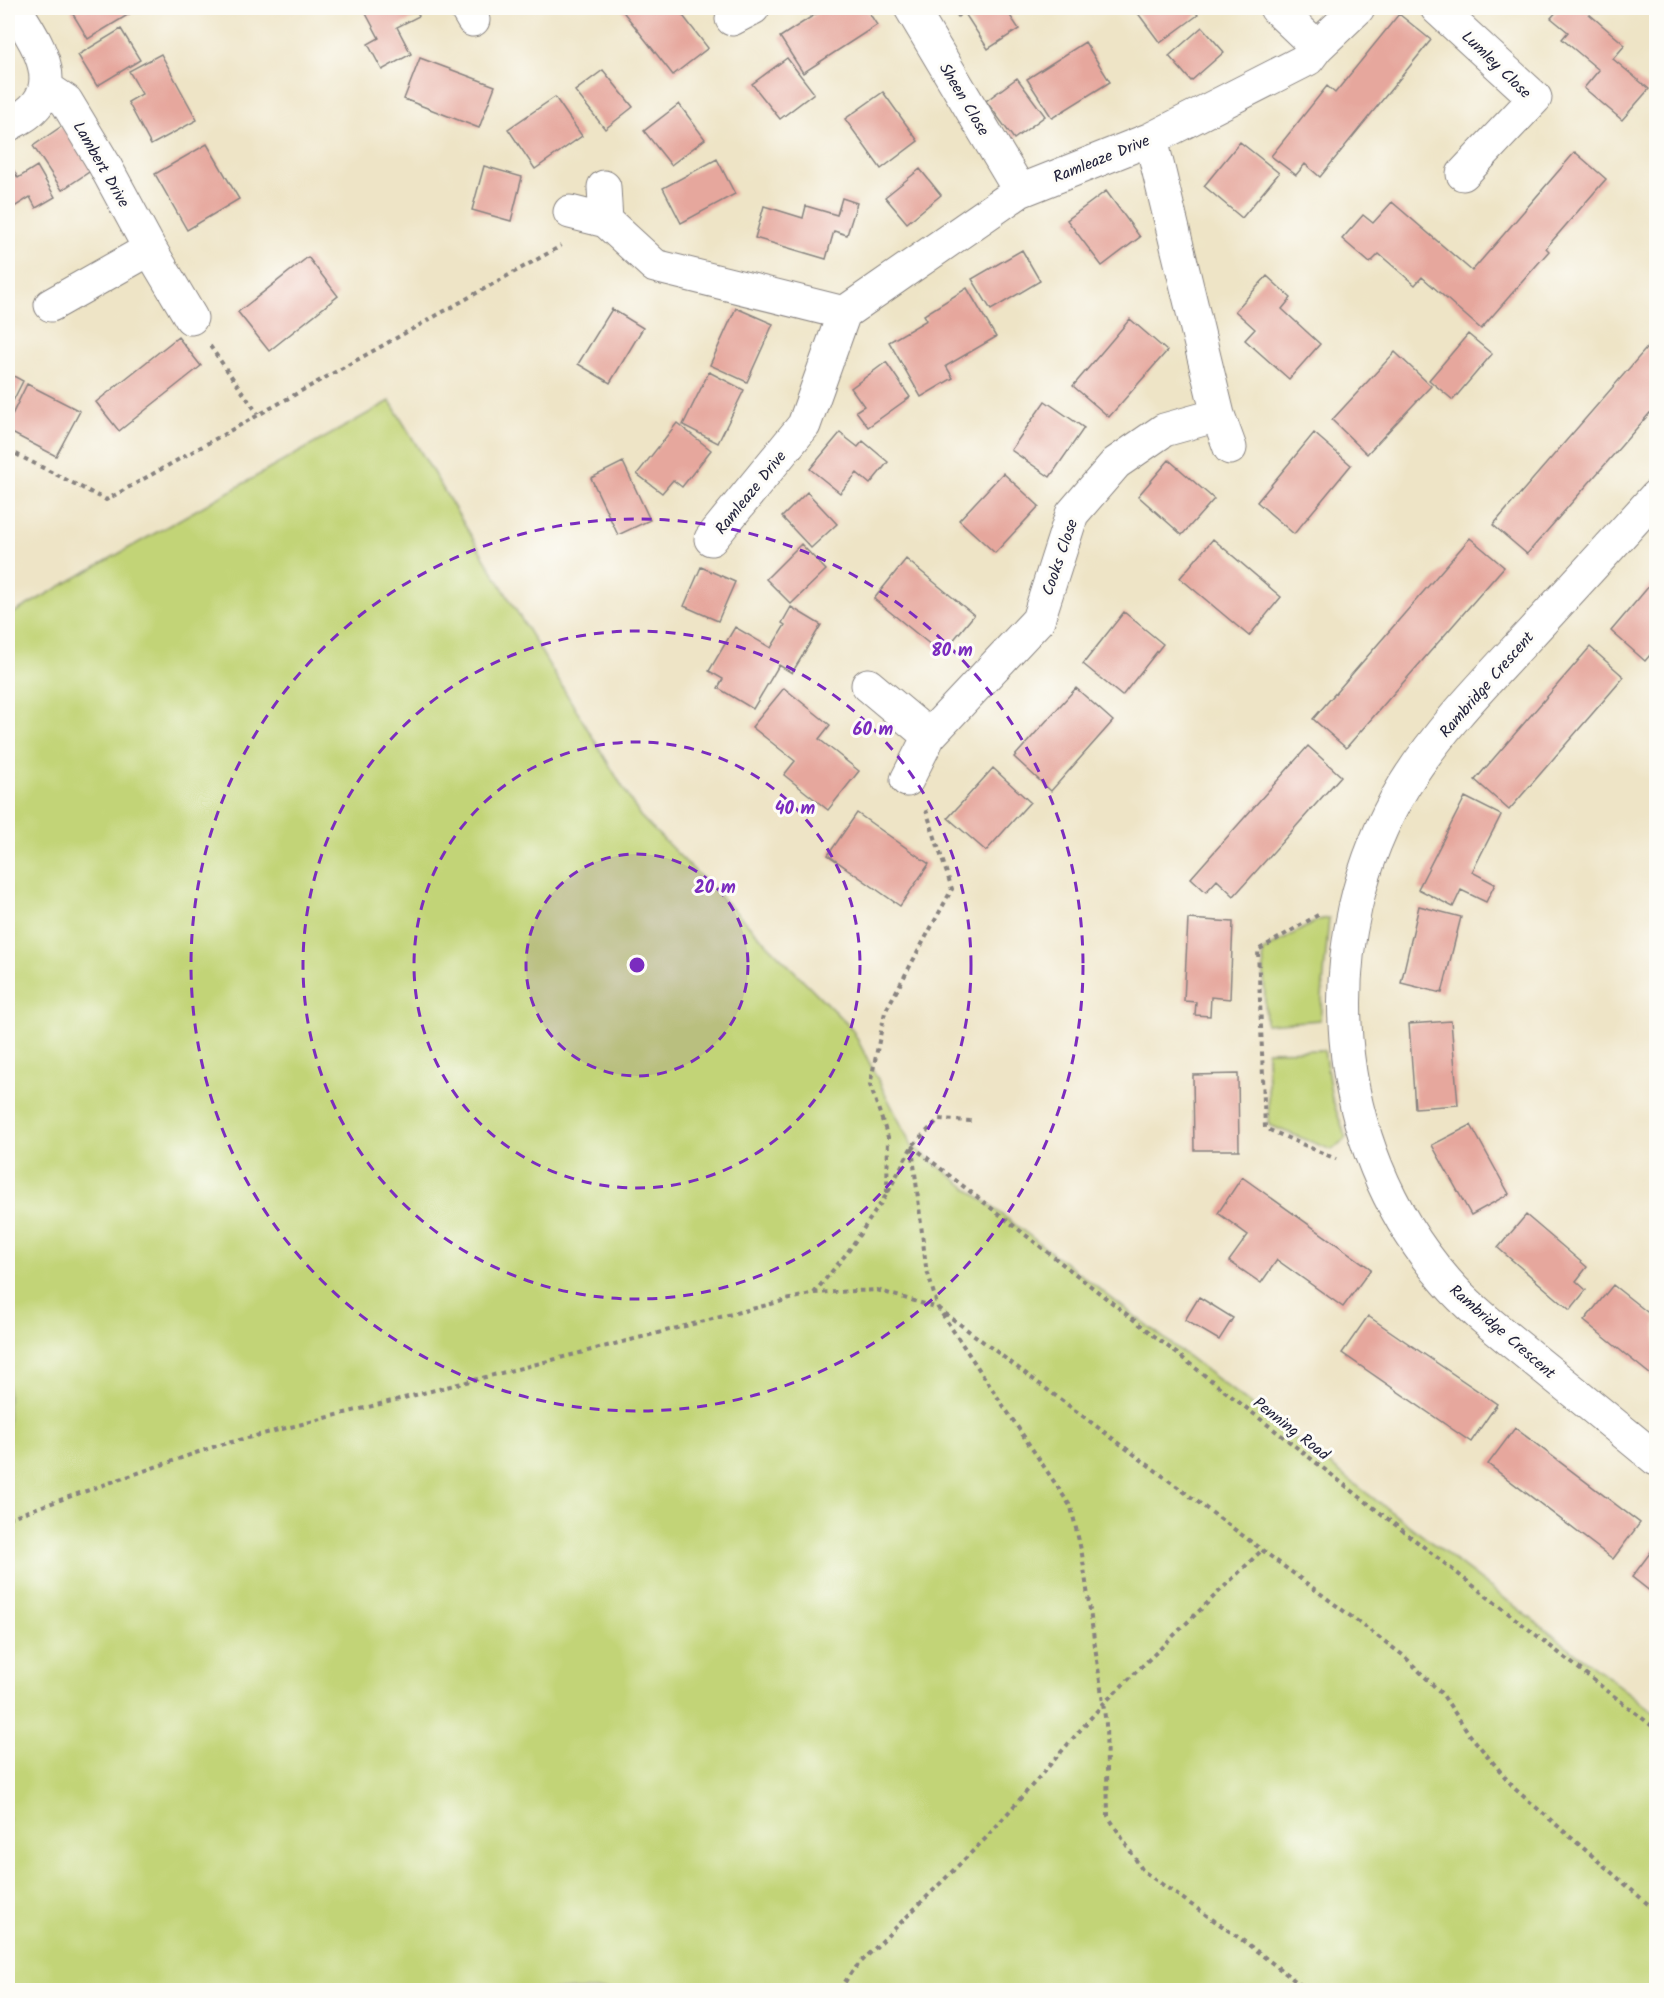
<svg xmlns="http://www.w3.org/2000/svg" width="1664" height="1998" font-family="Kalam,sans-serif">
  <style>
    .green { fill: #c2d477; stroke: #727b59; stroke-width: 1.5 }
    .building { fill: #e6a79d }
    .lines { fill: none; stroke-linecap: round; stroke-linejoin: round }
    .street-casing { stroke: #888380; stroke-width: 35 }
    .path { stroke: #888380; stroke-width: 4; stroke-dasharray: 4.5 4.5; stroke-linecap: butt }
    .street { stroke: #fff; stroke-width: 33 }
    .ring { fill: none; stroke: #7b2cbf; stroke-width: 3; stroke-dasharray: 10 8 }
    .labels { text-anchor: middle; stroke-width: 6; stroke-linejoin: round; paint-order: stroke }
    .street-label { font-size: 16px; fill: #22223b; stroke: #fdfcf7 }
    .centre { fill: #7b2cbf; stroke: #fdfcf7; stroke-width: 3 }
    .ring-label { font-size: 18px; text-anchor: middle; font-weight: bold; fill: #7b2cbf; stroke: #fdfcf7; stroke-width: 6; stroke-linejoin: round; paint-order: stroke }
  </style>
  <rect width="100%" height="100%" fill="#fdfcf7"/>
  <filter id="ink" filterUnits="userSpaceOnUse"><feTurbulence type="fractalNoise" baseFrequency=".0167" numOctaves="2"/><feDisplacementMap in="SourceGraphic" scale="12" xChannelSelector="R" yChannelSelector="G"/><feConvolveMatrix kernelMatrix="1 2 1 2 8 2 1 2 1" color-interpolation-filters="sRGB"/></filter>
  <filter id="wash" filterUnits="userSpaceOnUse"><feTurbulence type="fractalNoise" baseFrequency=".008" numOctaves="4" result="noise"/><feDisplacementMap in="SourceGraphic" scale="24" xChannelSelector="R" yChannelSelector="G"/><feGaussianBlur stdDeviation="1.35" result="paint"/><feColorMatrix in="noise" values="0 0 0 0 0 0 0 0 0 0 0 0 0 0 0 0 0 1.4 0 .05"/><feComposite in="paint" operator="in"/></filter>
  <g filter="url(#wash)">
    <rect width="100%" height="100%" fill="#eee4c6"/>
    <path class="green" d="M390 401 640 816 852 1029 912 1146 1656 1714V1990H8V616Z
      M1329 918 1320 1020 1266 1024 1263 951 1318 920Z
      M1324 1050 1332 1099 1346 1138 1332 1150 1269 1125 1267 1051Z"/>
    <g id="blocks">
      <path class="building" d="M76 8H128L131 13 88 39 71 11Z
        M363 8H415L419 16 397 27 411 54 382 70 368 44 379 38Z
        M623 8H677L708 48 673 75 621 9Z
        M825 8H866L877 25 803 73 780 37Z
        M952 8H1005L1019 29 988 49 964 12 958 17Z
        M1134 8H1192L1198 15 1160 43Z
        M1560 8H1593L1588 13 1625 45 1613 59 1649 89 1622 120 1584 88 1599 70 1562 39 1568 32 1551 18Z
        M1399 14 1431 40 1320 177 1305 164 1296 175 1271 156 1327 86 1335 93Z
        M1202 27 1224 52 1191 81 1169 56Z
        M121 29 140 60 97 86 78 55Z
        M1085 42 1110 82 1052 118 1027 79Z
        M161 54 197 120 151 145 128 102 142 94 129 71Z
        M420 58 495 86 479 128 404 99Z
        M787 58 814 93 780 119 752 84Z
        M603 70 633 107 605 129 575 91Z
        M1017 78 1045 116 1014 139 986 101Z
        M883 92 918 141 881 169 845 119Z
        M555 97 582 136 535 169 508 129Z
        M679 104 705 139 671 165 644 131Z
        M62 126 92 170 62 190 33 146Z
        M1240 142 1279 173 1242 218 1204 186Z
        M207 144 239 199 187 230 155 174Z
        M1575 152 1606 179 1546 248 1549 251 1481 329 1422 277 1415 285 1379 254 1370 263 1342 239 1363 215 1373 223 1392 202 1472 271Z
        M717 159 735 194 681 223 663 188Z
        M8 161 18 178 37 166 55 197 36 208 30 197 8 211Z
        M484 166 522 177 511 221 472 210Z
        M920 169 941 195 907 223 885 197Z
        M1106 191 1140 237 1102 266 1067 220Z
        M842 198 857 203 847 235 834 231 826 259 755 238 764 206 803 218 806 206 837 215Z
        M1022 250 1040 281 991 310 972 279Z
        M308 257 338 296 269 351 238 312Z
        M1267 276 1291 298 1282 309 1320 344 1289 379 1245 340 1255 329 1235 311Z
        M967 288 996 337 946 366 953 378 921 397 889 342 927 320 924 315Z
        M736 308 773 324 747 382 710 365Z
        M612 309 643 328 610 383 578 364Z
        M1130 319 1167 351 1109 417 1073 386Z
        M1468 334 1492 354 1453 400 1429 380Z
        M178 337 201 366 119 431 96 402Z
        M1651 343 1656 348V406L1527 554 1493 525Z
        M1395 352 1431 386 1367 454 1332 420Z
        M886 362 910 397 868 427 856 411 864 406 851 388Z
        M709 372 744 390 718 443 683 425Z
        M8 373 23 381 8 411Z
        M27 384 80 411 56 456 8 431V423Z
        M1045 401 1084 428 1050 477 1011 450Z
        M677 423 711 450 682 487 673 480 662 493 637 474Z
        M840 433 858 447 863 441 888 462 870 484 857 473 840 493 810 469Z
        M1314 433 1351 465 1294 534 1257 502Z
        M1169 460 1214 499 1182 535 1138 496Z
        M623 462 650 520 618 535 591 478Z
        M1003 473 1039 506 995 553 959 520Z
        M807 492 837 524 811 548 782 517Z
        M1470 538 1504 567 1346 748 1313 719Z
        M1213 539 1281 597 1249 636 1180 578Z
        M801 544 826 570 791 604 766 579Z
        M906 559 974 615 942 654 874 599Z
        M701 567 735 582 718 621 684 606Z
        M1656 578V648L1645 661 1611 631Z
        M791 607 821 625 792 673 779 665 753 709 718 688 723 679 709 671 735 627 771 648 785 625 782 623Z
        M1124 612 1163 644 1122 696 1083 664Z
        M1590 647 1624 677 1509 810 1475 780Z
        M784 688 830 725 819 739 859 771 828 810 784 775 795 761 752 727Z
        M1076 688 1113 721 1051 791 1014 757Z
        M1308 746 1341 776 1234 896 1217 880 1206 892 1191 878Z
        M993 768 1030 802 986 851 948 818Z
        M1465 797 1501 815 1472 872 1495 884 1486 902 1461 890 1453 907 1418 889Z
        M857 813 929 864 900 906 828 855Z
        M1419 906 1461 917 1442 993 1401 983Z
        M1188 919 1233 922 1230 999 1211 997 1210 1016 1195 1015 1196 1002 1184 1001Z
        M1451 1021 1458 1105 1415 1108 1409 1024Z
        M1238 1074 1239 1150H1194L1193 1075Z
        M1471 1125 1509 1194 1471 1215 1432 1145Z
        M1242 1177 1371 1269 1343 1307 1277 1260 1261 1283 1229 1261 1248 1235 1218 1213Z
        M1526 1215 1587 1267 1576 1281 1586 1290 1570 1310 1498 1248Z
        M1613 1285 1656 1319V1379L1584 1321Z
        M1199 1297 1233 1318 1219 1340 1185 1320Z
        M1368 1316 1497 1404 1471 1442 1342 1353Z
        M1515 1428 1640 1523 1613 1559 1488 1464Z
        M1656 1545V1596L1632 1577Z"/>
    </g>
  </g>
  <g filter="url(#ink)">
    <use href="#blocks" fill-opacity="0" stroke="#888380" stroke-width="1.5"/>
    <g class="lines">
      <defs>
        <path id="street" d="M466 8 473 20
          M911 8 1020 191
          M1276 8 1317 47
          M1437 8 1535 98 1463 174
          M732 19 753 8
          M45 87 66 101 104 164 150 249 191 318
          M8 125C14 121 22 118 28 113 67 82 33 39 15 8
          M604 187 606 221 655 266 844 313
          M570 212 606 221
          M51 305 150 249
          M1218 415 1230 448
          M1656 496C1611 546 1565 596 1519 646 1478 690 1437 733 1405 784 1311 938 1328 1145 1446 1281 1471 1310 1502 1333 1531 1357 1573 1391 1615 1425 1656 1459
          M711 539 804 425 844 313 1020 191 1151 139 1308 59 1317 47 1358 8
          M868 685 929 736
          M907 780 929 736 1038 620 1072 514 1116 463 1164 430 1218 415 1151 139"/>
      </defs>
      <use href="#street" class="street-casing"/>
      <path class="path" d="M210 346 258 414
        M8 450 106 500 561 246
        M1318 915 1258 950 1265 1128 1336 1159
        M912 1146 1656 1729
        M912 1147 926 1267 938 1308 1071 1507 1082 1554 1106 1724 1108 1816 1143 1871 1245 1942 1307 1990
        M887 1193 888 1137 870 1085 885 1012 952 889 926 810
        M814 1293 877 1290 938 1308 1404 1656 1442 1694 1470 1735 1515 1789 1656 1911
        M8 1518 216 1446 814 1293 847 1253 887 1194 912 1146 939 1119 971 1121
        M840 1990 852 1971 986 1838 1103 1704 1262 1550"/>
      <use href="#street" class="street"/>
    </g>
  </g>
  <circle cx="637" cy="965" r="111" fill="#7b2cbf" fill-opacity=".12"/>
  <g class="ring">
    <circle cx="637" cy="965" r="111"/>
    <circle cx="637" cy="965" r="223"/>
    <circle cx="637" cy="965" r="334"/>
    <circle cx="637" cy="965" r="446"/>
  </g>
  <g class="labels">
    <g class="street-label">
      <text transform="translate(1497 64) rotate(44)" y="6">Lumley Close</text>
      <text transform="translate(965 99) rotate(59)" y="6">Sheen Close</text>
      <text transform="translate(1101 158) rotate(-22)" y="6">Ramleaze Drive</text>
      <text transform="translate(102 164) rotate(60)" y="6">Lambert Drive</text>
      <text transform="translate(750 492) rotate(-51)" y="6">Ramleaze Drive</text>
      <text transform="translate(1059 557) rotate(-71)" y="6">Cooks Close</text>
      <text transform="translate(1486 684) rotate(-49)" y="6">Rambridge Crescent</text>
      <text transform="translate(1503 1331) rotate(41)" y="6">Rambridge Crescent</text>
      <text transform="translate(1292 1428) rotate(38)" y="6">Penning Road</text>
    </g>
  </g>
  <circle cx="637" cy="965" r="9" class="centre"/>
  <g class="ring-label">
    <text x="952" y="656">80 m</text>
    <text x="873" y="735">60 m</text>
    <text x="795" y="814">40 m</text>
    <text x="715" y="893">20 m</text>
  </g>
  <rect width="1664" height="1998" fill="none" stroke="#fdfcf7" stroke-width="30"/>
</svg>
